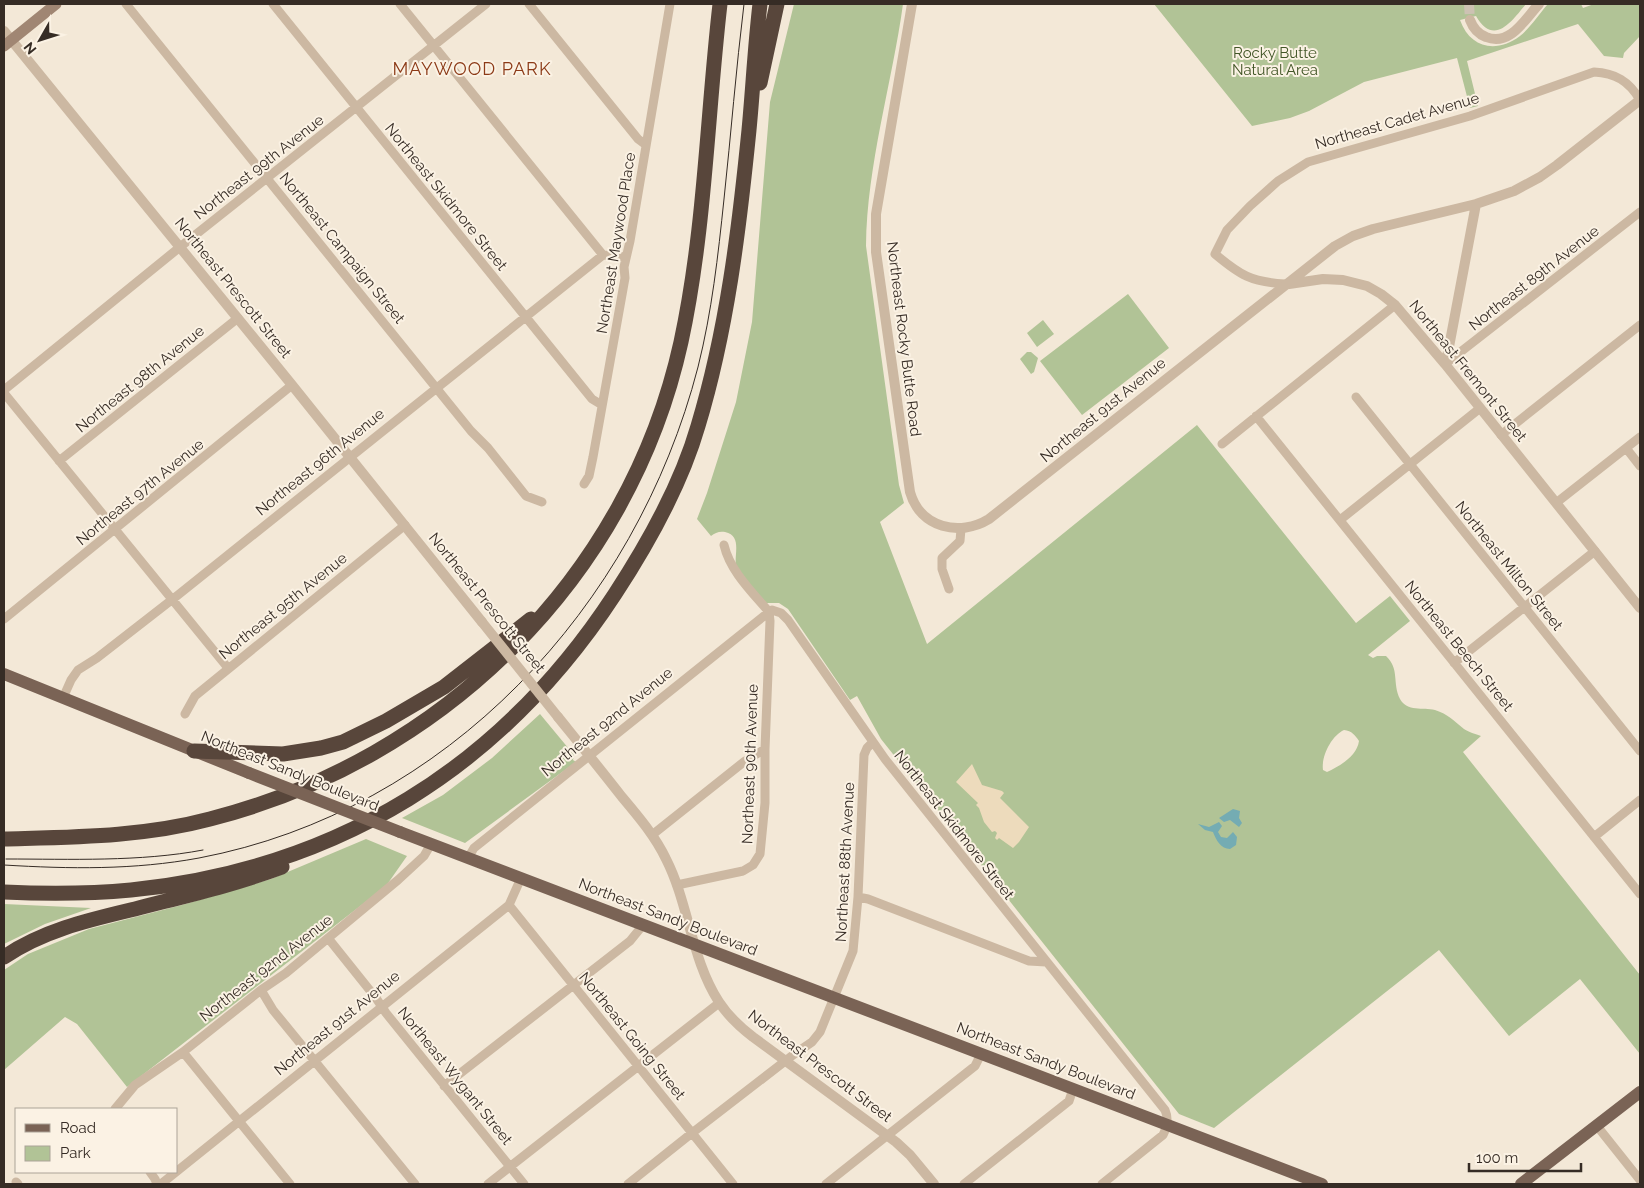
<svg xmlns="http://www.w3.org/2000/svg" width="1644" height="1188" font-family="Raleway,sans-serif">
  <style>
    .green { fill: #b1c396; fill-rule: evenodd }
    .plaza { fill: #eddbbc }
    .water { fill: #74acb3 }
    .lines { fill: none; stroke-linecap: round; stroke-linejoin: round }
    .tertiary-tunnel { stroke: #cdc2b3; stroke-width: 10; stroke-dasharray: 10 5; stroke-linecap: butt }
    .minor { stroke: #ccb8a2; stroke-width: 9 }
    .tertiary { stroke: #ccb8a2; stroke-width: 10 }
    .secondary { stroke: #a08673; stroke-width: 11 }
    .primary { stroke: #7a6355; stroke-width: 12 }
    .motorway { stroke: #58463b; stroke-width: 15 }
    .tram { stroke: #362c25; stroke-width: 1 }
    .tertiary-bridge { stroke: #ccb8a2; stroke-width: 10 }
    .primary-bridge { stroke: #7a6355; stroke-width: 12 }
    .labels { text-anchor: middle; stroke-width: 4; stroke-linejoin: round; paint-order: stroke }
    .park-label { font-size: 15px; fill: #425627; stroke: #fbf2e4 }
    .street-label { font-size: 15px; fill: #362c25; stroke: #fbf2e4 }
    .quarter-label { font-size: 18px; letter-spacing: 1px; fill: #8c3a17; stroke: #fbf2e4 }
  </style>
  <rect width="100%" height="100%" fill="#f3e8d7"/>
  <path class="green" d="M794 4H903C892 84 867 164 866 246L899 485 904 503 880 522 927 644 1197 425 1356 623 1390 596 1410 621 1368 655 1373 658 1377 656H1386C1400 669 1392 683 1400 699 1407 712 1423 707 1435 710 1448 714 1454 721 1464 729 1468 732 1476 734 1481 736L1463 752 1640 975V1054L1580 979 1509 1036 1439 950 1214 1128 1179 1114 881 739 857 696 850 700 788 609 779 603H764C755 592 743 581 737 569 732 558 744 536 725 532 719 531 715 533 711 536L697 519 707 493 736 402 752 322 770 102ZM1344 730C1352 731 1355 735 1359 741 1357 756 1340 766 1327 772L1323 770C1321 757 1331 736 1344 730Z
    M1154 4H1526C1512 21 1494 47 1476 16L1460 20C1470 48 1496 54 1520 36 1530 28 1539 14 1548 4H1581L1583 8 1594 4H1640V36L1624 53 1623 58 1604 56 1578 24 1467 61 1478 106 1470 108 1457 58 1364 82 1309 111 1290 118 1252 126Z
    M1128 294 1169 348 1082 415 1040 361Z
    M1043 320 1054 334 1037 347 1027 333Z
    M1027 352H1031L1038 358 1034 372 1031 374 1020 359Z
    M540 714 574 755 573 760 576 762 465 843 402 818 443 795 492 758Z
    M366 839 407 856 386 886 127 1087 77 1024 65 1017 4 1070V970L28 954 89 929 182 905 271 879Z
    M4 904 91 908 45 924 4 944Z"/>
  <path class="plaza" d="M972 764 982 785 1002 791 1004 793 1000 798 1029 827 1019 842 1013 848 999 838 997 840 995 838 997 833 995 831 992 832 984 822 979 808 976 805 978 803 956 782Z"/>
  <path class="water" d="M1233 809 1240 811 1239 818 1242 823 1239 827 1230 820 1224 822 1219 818Z
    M1219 822 1222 826 1218 832 1221 837 1227 838 1233 832 1237 837 1236 845 1230 849C1221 849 1216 840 1213 832L1205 830 1198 824 1209 827Z"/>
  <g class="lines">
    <path class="tertiary-tunnel" d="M1469 4 1470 20"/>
    <path class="minor" d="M126 4 471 431 488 448 526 496 542 502
      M273 4 592 399 602 405
      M400 4 603 255 626 257
      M529 4 638 139 646 145
      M1285 284C1251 282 1240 275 1215 254L1227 230 1250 206 1278 181 1308 162 1470 116 1594 72C1615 73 1629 81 1640 100
      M1445 364 1640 212
      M4 390 180 247 486 4
      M4 393 228 668
      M1356 397 1640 751
      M1256 416 1640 894
      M1501 435 1640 325
      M1222 444 1395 305
      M1626 448 1640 466
      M59 461 238 318
      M584 484 589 476 593 457 625 278 624 267 630 241 670 4
      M1556 503 1640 437
      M1340 520 1479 409
      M949 589 942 569V558L960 541 961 529
      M4 619 292 385
      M1454 663 1595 551
      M63 698 71 680 78 670 97 658 178 595 603 255
      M185 714 195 696 405 525
      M652 835 745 761 765 749
      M1594 837 1640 800
      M468 858 474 848 769 612 772 610 781 613 788 620 885 759 1165 1110C1169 1119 1167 1127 1163 1135L1102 1184
      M677 885 743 871 753 865 760 854 765 803V749L770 621 769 612C752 592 730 571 724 545
      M858 897 868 899 1029 961 1046 962
      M509 905 733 1184
      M328 938 376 998 386 1013 524 1184
      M261 990 273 1010 415 1184
      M183 1052 290 1184
      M444 1086 630 941 643 925
      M115 1109 135 1085 183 1052 261 990 286 973 398 880 424 856 431 844
      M1597 1126 1640 1180
      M150 1172 155 1179 157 1184
      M16 1182 18 1184
      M161 1184 509 905 521 878
      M488 1184 719 1003
      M628 1184 692 1133 793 1055 812 1042 820 1032 853 951 858 897 864 755 867 748 872 743
      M826 1184 975 1066 981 1054
      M964 1184 1069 1101 1073 1089"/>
    <path class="tertiary" d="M912 4 876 214V252L910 492C920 528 960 537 989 519L1335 246 1353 236 1373 229 1476 204 1514 191 1540 177 1557 165 1640 100
      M1470 20C1473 28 1478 34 1486 37 1510 47 1525 19 1539 4
      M4 31 292 385 482 622
      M1289 284 1323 279 1343 280 1367 286 1381 294 1395 305 1445 364 1640 608
      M1445 364 1448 352 1476 204
      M558 717C579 743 601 770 622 797 638 816 655 836 666 859 689 904 691 959 719 1002 728 1016 740 1027 753 1037L896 1142 910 1155 934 1184"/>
    <path class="secondary" d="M4 46 56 4"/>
    <path class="primary" d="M4 674 249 773
      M400 832 1322 1184
      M1521 1184 1640 1092"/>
    <path class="motorway" d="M760 83 777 4
      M194 751 283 754 321 748 343 742 386 721 444 687 531 619
      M4 839C73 837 143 837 210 819 442 760 629 578 681 342 705 231 707 116 720 4
      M4 892C46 894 88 894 131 890 338 869 502 767 615 594 649 542 681 485 698 426 727 330 739 230 749 130 753 88 755 46 760 4
      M4 957C44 930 89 920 135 909 185 896 234 885 282 867"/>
    <path class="tram" d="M6 859C70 859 140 862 203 850
      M4 865C70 869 134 870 199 858 447 811 636 607 698 367 712 311 718 256 724 199 731 134 736 69 744 4"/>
    <path class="tertiary-bridge" d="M482 622 558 717"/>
    <path class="primary-bridge" d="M249 773 400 832"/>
  </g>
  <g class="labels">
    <g class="park-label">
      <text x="1275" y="58">Rocky Butte<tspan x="1275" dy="17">Natural Area</tspan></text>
    </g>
    <g class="street-label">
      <text transform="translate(1397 121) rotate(-16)" y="5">Northeast Cadet Avenue</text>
      <text transform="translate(259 167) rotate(-38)" y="5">Northeast 99th Avenue</text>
      <text transform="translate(446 197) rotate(51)" y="5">Northeast Skidmore Street</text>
      <text transform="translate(616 243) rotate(-81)" y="5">Northeast Maywood Place</text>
      <text transform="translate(342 248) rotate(51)" y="5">Northeast Campaign Street</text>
      <text transform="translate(1534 278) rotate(-38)" y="5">Northeast 89th Avenue</text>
      <text transform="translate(233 288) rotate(51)" y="5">Northeast Prescott Street</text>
      <text transform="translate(904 339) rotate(83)" y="5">Northeast Rocky Butte Road</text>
      <text transform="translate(1468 371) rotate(51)" y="5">Northeast Fremont Street</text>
      <text transform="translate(140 379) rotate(-39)" y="5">Northeast 98th Avenue</text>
      <text transform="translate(1103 410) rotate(-39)" y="5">Northeast 91st Avenue</text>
      <text transform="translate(320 462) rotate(-39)" y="5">Northeast 96th Avenue</text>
      <text transform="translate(140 492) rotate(-39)" y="5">Northeast 97th Avenue</text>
      <text transform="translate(1509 566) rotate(51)" y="5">Northeast Milton Street</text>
      <text transform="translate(487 603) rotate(51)" y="5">Northeast Prescott Street</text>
      <text transform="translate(283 606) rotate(-39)" y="5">Northeast 95th Avenue</text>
      <text transform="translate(1459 646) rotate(51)" y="5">Northeast Beech Street</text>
      <text transform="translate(607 722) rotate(-39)" y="5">Northeast 92nd Avenue</text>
      <text transform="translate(750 764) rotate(-88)" y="5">Northeast 90th Avenue</text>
      <text transform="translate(290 771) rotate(22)" y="5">Northeast Sandy Boulevard</text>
      <text transform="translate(954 825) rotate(52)" y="5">Northeast Skidmore Street</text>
      <text transform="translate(845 862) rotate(-87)" y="5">Northeast 88th Avenue</text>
      <text transform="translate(668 917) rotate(21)" y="5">Northeast Sandy Boulevard</text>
      <text transform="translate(266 968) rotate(-38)" y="5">Northeast 92nd Avenue</text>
      <text transform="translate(337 1023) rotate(-39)" y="5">Northeast 91st Avenue</text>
      <text transform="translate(632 1036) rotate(51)" y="5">Northeast Going Street</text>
      <text transform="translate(1046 1061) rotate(21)" y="5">Northeast Sandy Boulevard</text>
      <text transform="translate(820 1066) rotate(37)" y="5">Northeast Prescott Street</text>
      <text transform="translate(455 1076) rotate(51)" y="5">Northeast Wygant Street</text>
    </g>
    <g class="quarter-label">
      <text x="472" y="75">MAYWOOD PARK</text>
    </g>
  </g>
  <rect width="1644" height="1188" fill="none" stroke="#362c25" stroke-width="10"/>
  <rect x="15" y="1108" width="162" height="65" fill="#fbf2e4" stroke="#aca398"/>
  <rect x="25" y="1124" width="25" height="8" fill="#7a6355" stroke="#aca398"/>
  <text x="60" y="1133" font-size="15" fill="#362c25">Road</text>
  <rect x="25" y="1146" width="25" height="15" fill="#b1c396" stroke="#aca398"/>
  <text x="60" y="1158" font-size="15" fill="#362c25">Park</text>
  <g transform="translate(40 40) rotate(231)" stroke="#fbf2e4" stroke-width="4" paint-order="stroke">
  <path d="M0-4L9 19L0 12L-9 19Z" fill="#362c25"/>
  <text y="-8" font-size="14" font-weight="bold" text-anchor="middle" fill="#362c25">N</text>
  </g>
  <path d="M1469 1163v8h112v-8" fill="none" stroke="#362c25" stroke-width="2.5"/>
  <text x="1476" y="1163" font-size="15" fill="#362c25" stroke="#fbf2e4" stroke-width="4" paint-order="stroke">100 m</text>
</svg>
